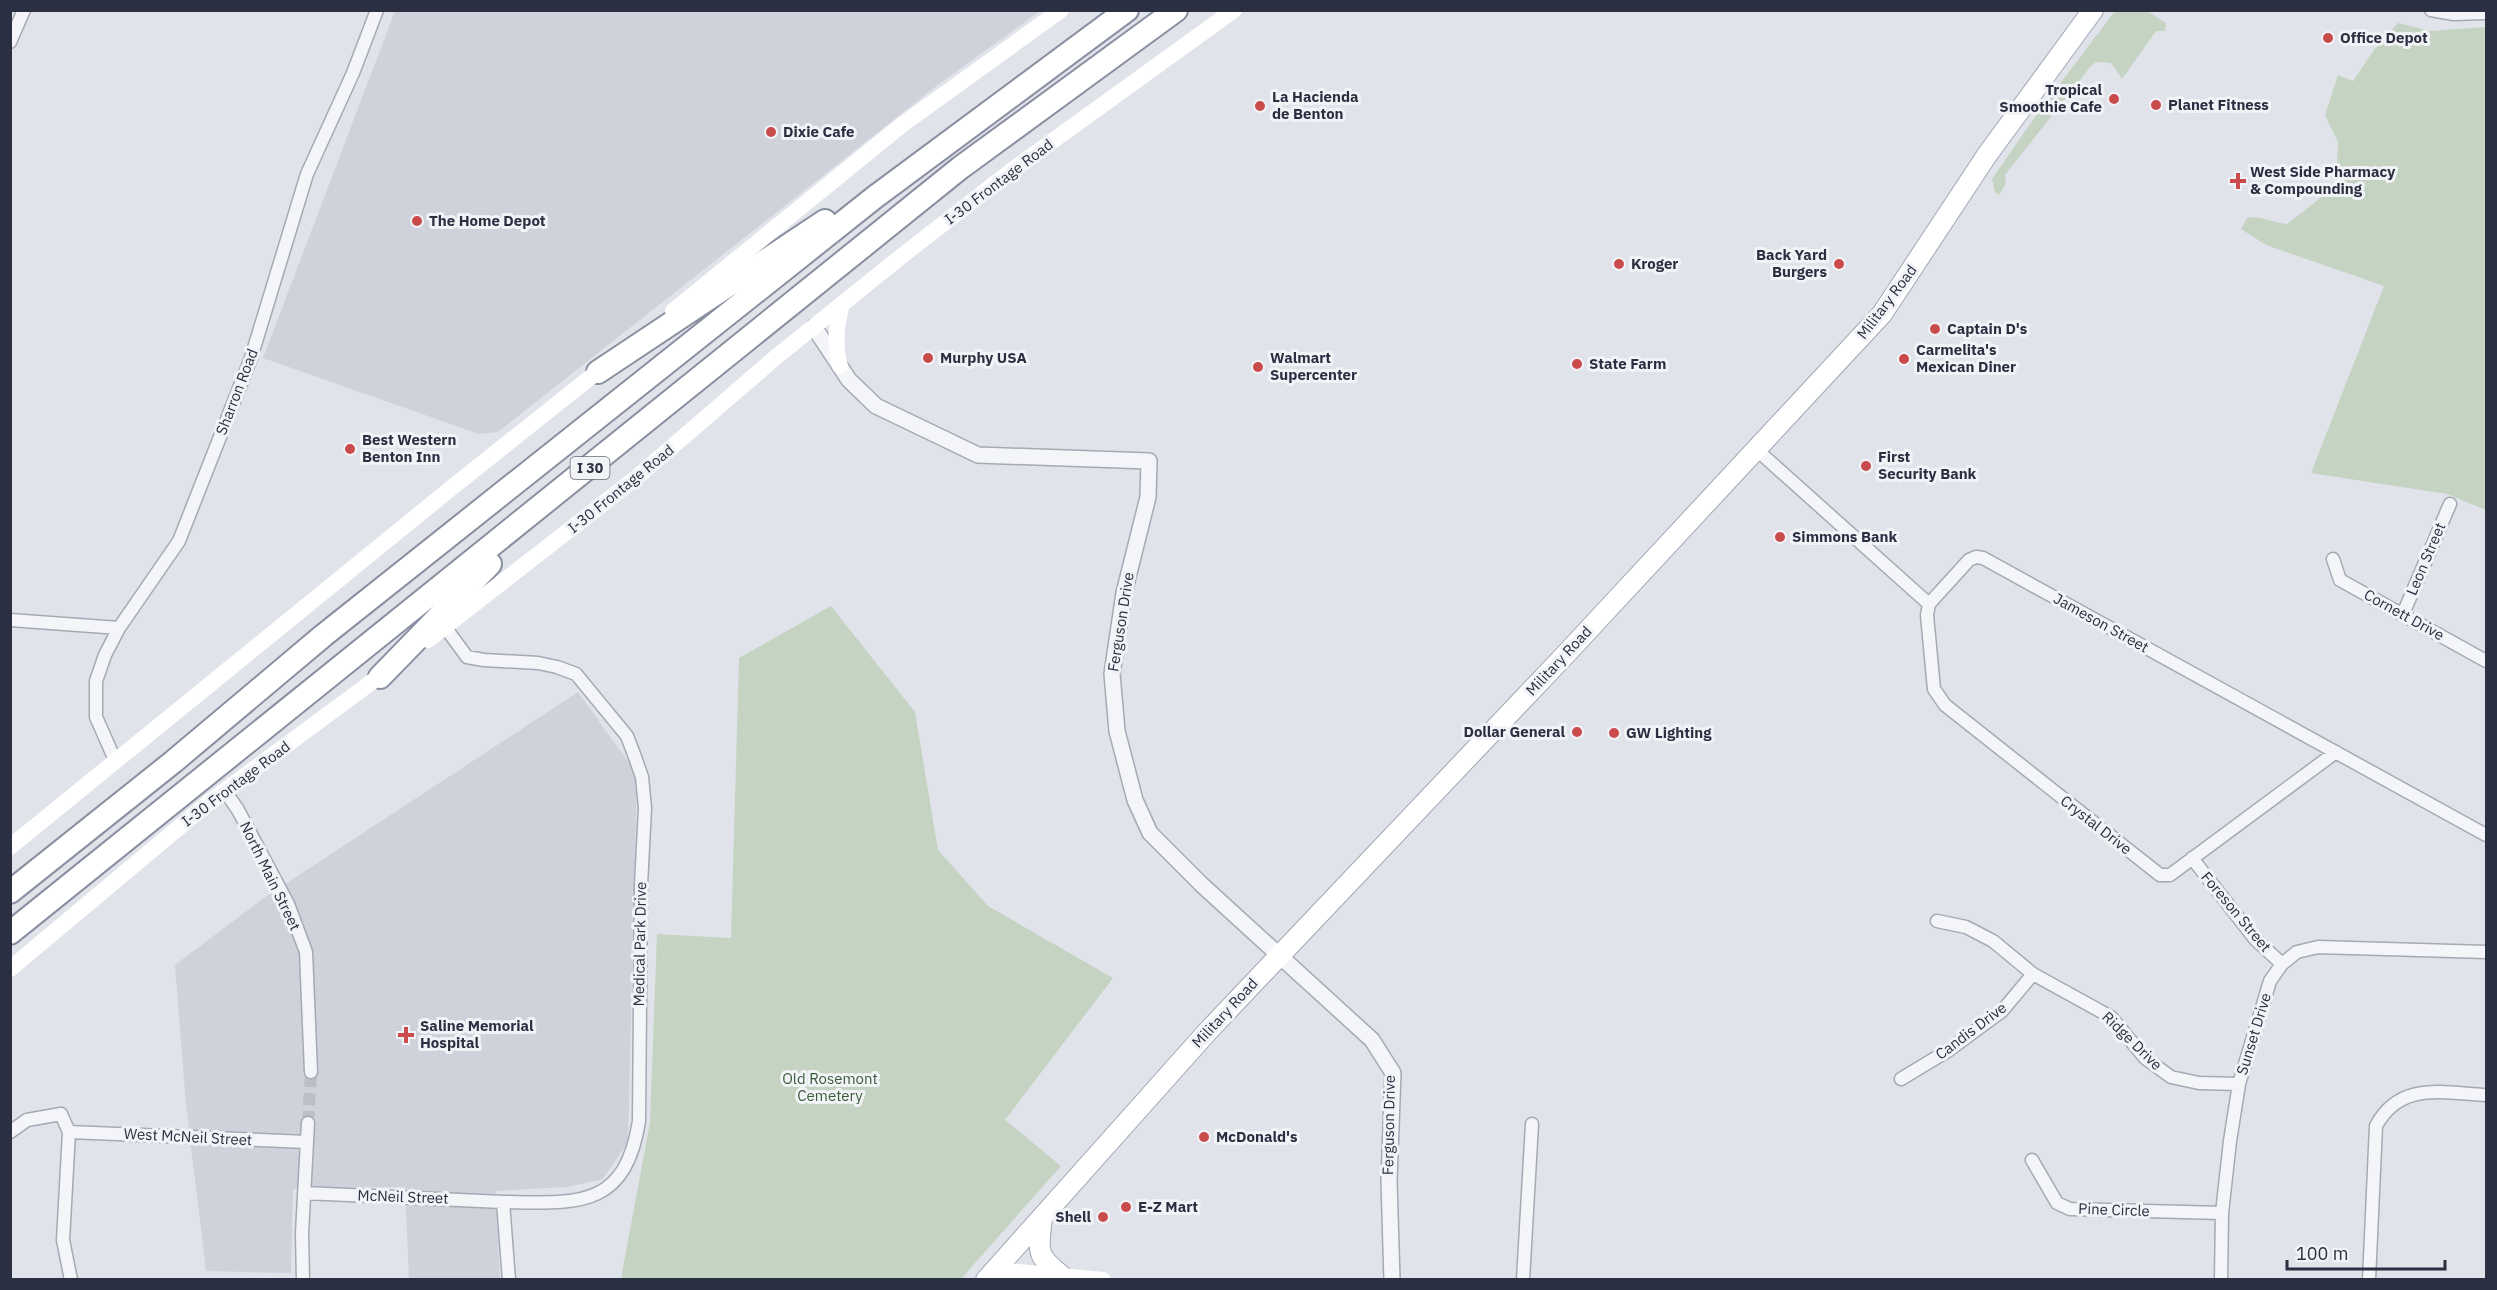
<svg xmlns="http://www.w3.org/2000/svg" width="2497" height="1290" font-family="'IBM Plex Sans',sans-serif">
  <style>
    .built { fill: #d0d2db }
    .green { fill: #c5d3c3 }
    .lines { fill: none; stroke-linecap: round; stroke-linejoin: round }
    .minor-tunnel { stroke: #bcbfc8; stroke-width: 12; stroke-dasharray: 12 6; stroke-linecap: butt }
    .minor-casing { stroke: #a6a9b4; stroke-width: 15 }
    .tertiary-casing { stroke: #a6a9b4; stroke-width: 18 }
    .primary-casing { stroke: #a1a6b5; stroke-width: 22 }
    .motorway-casing { stroke: #898fa0; stroke-width: 26 }
    .minor { stroke: #f4f5f8; stroke-width: 12 }
    .tertiary { stroke: #f4f5f8; stroke-width: 15 }
    .secondary { stroke: #fff; stroke-width: 16 }
    .primary { stroke: #fff; stroke-width: 20 }
    .motorway { stroke: #fff; stroke-width: 22 }
    .poi-dot { fill: #ca4b4c; stroke: #f1f3f7; stroke-width: 2 }
    .labels { text-anchor: middle; stroke-width: 6; stroke-linejoin: round; paint-order: stroke }
    .shield { fill: #f1f3f7; stroke: #666a78; stroke-width: 1.5 }
    .shield-label { font-size: 14px; font-weight: bold; fill: #2a2f41 }
    .poi-label { font-size: 15px; font-weight: bold; fill: #2a2f41; stroke: #f1f3f7; text-anchor: start }
    .street-label { font-size: 15px; fill: #2a2f41; stroke: #f1f3f7 }
    .park-label { font-size: 15px; fill: #395c38; stroke: #f1f3f7 }
  </style>
  <rect width="100%" height="100%" fill="#e1e3ea"/>
  <path class="built" d="M395 11V10L1040 11 939 84 498 432 479 434 263 358Z
    M578 692 637 774 628 1142 603 1179 567 1187 496 1191 500 1279H409L405 1187 293 1189 291 1273 206 1271 186 1105 175 965 264 898Z"/>
  <path class="green" d="M2115 11H2147L2166 23 2165 31H2156L2122 79 2111 63 2096 62 2091 66 2005 175 2006 183 1999 195 1995 192 1992 179 2037 114Z
    M2398 23 2430 31 2486 27V510L2447 494 2311 473 2384 286 2266 245 2241 229 2247 218C2260 215 2273 223 2287 224L2336 186 2338 142 2325 115 2338 75 2353 81 2374 50Z
    M831 606 915 712 938 850 988 906 1113 978 1005 1120 1061 1166 961 1279H621L650 1122 657 934 731 938 739 658Z"/>
  <g class="lines">
    <path class="minor-tunnel" d="M308 1123 311 1072"/>
    <defs>
      <path id="minor" d="M2431 10 2454 14 2486 13
        M10 42 24 10
        M1757 450 1929 604 1969 560 1976 557 1983 558 2486 835
        M2333 559 2340 580 2486 661
        M1929 604 1927 615 1934 689 1945 705 2160 875H2170L2336 752
        M2403 614 2450 504
        M10 620 119 628
        M445 627 467 657 484 660 538 663 557 667 576 674 627 736 635 757 642 777 645 808 641 885 639 1121C625 1210 576 1203 503 1202L509 1280
        M115 760 96 717V681L105 655 119 628 179 541 251 358 307 174 353 73 377 10
        M225 791 238 810 288 904 306 952 311 1072
        M2192 858 2255 939 2282 964
        M1937 921 1966 927 1993 941 2033 974 2111 1017 2145 1058 2171 1077 2199 1083 2239 1084
        M1901 1079 1949 1050 2002 1011 2033 974
        M10 1132 27 1120 61 1114 69 1132 63 1240 71 1280
        M69 1132 307 1142
        M2032 1160 2057 1203 2070 1209 2222 1213
        M304 1193 503 1202
        M303 1280 302 1233 308 1123
        M1523 1280 1532 1124
        M2221 1280 2222 1213 2230 1141 2239 1084 2270 981 2282 964 2297 952 2318 947 2486 952
        M2369 1280 2376 1126C2400 1081 2443 1093 2486 1095"/>
      <path id="tertiary" d="M814 327 849 380 876 406 978 455 1149 461 1148 497 1124 593 1112 674 1117 731 1135 800 1150 833 1202 885 1372 1040 1393 1073 1389 1181 1392 1280"/>
      <path id="primary" d="M1042 1217C1039 1249 1034 1255 1061 1275
        M986 1280 1208 1031 1565 655 1882 314 1987 155 2093 10"/>
      <path id="motorway" d="M598 372 825 221
        M380 677 490 564
        M10 892 173 762 324 635 875 197 1127 10
        M10 933 960 168 1176 10"/>
    </defs>
    <use href="#minor" class="minor-casing"/>
    <use href="#tertiary" class="tertiary-casing"/>
    <use href="#primary" class="primary-casing"/>
    <use href="#motorway" class="motorway-casing"/>
    <use href="#minor" class="minor"/>
    <use href="#tertiary" class="tertiary"/>
    <path class="secondary" d="M673 311 903 124 1061 10
      M840 366C834 345 836 325 842 304
      M428 640 636 478 776 357 903 255 1011 171 1234 10
      M10 847 455 485 606 365
      M10 969 208 803 388 670
      M996 1270 1103 1280"/>
    <use href="#primary" class="primary"/>
    <use href="#motorway" class="motorway"/>
  </g>
  <g class="poi-dot">
    <circle cx="2328" cy="38" r="6"/>
    <circle cx="2114" cy="99" r="6"/>
    <circle cx="2156" cy="105" r="6"/>
    <circle cx="1260" cy="106" r="6"/>
    <circle cx="771" cy="132" r="6"/>
    <path d="M2235 172h6v6h6v6h-6v6h-6v-6h-6v-6h6z"/>
    <circle cx="417" cy="221" r="6"/>
    <circle cx="1619" cy="264" r="6"/>
    <circle cx="1839" cy="264" r="6"/>
    <circle cx="1935" cy="329" r="6"/>
    <circle cx="928" cy="358" r="6"/>
    <circle cx="1904" cy="359" r="6"/>
    <circle cx="1577" cy="364" r="6"/>
    <circle cx="1258" cy="367" r="6"/>
    <circle cx="350" cy="449" r="6"/>
    <circle cx="1866" cy="466" r="6"/>
    <circle cx="1780" cy="537" r="6"/>
    <circle cx="1577" cy="732" r="6"/>
    <circle cx="1614" cy="733" r="6"/>
    <path d="M403 1026h6v6h6v6h-6v6h-6v-6h-6v-6h6z"/>
    <circle cx="1204" cy="1137" r="6"/>
    <circle cx="1126" cy="1207" r="6"/>
    <circle cx="1103" cy="1217" r="6"/>
  </g>
  <g class="labels">
    <rect class="shield" x="570.5" y="457" width="39" height="22" rx="4.5"/>
    <g class="shield-label">
      <text x="590" y="473">I 30</text>
    </g>
    <g class="poi-label">
      <text x="2340" y="43">Office Depot</text>
      <text x="2102" y="95" text-anchor="end">Tropical<tspan x="2102" dy="17">Smoothie Cafe</tspan></text>
      <text x="1272" y="102">La Hacienda<tspan x="1272" dy="17">de Benton</tspan></text>
      <text x="2168" y="110">Planet Fitness</text>
      <text x="783" y="137">Dixie Cafe</text>
      <text x="2250" y="177">West Side Pharmacy<tspan x="2250" dy="17">&amp; Compounding</tspan></text>
      <text x="429" y="226">The Home Depot</text>
      <text x="1827" y="260" text-anchor="end">Back Yard<tspan x="1827" dy="17">Burgers</tspan></text>
      <text x="1631" y="269">Kroger</text>
      <text x="1947" y="334">Captain D's</text>
      <text x="1916" y="355">Carmelita's<tspan x="1916" dy="17">Mexican Diner</tspan></text>
      <text x="940" y="363">Murphy USA</text>
      <text x="1270" y="363">Walmart<tspan x="1270" dy="17">Supercenter</tspan></text>
      <text x="1589" y="369">State Farm</text>
      <text x="362" y="445">Best Western<tspan x="362" dy="17">Benton Inn</tspan></text>
      <text x="1878" y="462">First<tspan x="1878" dy="17">Security Bank</tspan></text>
      <text x="1792" y="542">Simmons Bank</text>
      <text x="1565" y="737" text-anchor="end">Dollar General</text>
      <text x="1626" y="738">GW Lighting</text>
      <text x="420" y="1031">Saline Memorial<tspan x="420" dy="17">Hospital</tspan></text>
      <text x="1216" y="1142">McDonald's</text>
      <text x="1138" y="1212">E-Z Mart</text>
      <text x="1091" y="1222" text-anchor="end">Shell</text>
    </g>
    <g class="street-label">
      <text transform="translate(999 182) rotate(-37)" y="5">I-30 Frontage Road</text>
      <text transform="translate(1887 302) rotate(-53)" y="5">Military Road</text>
      <text transform="translate(237 392) rotate(-69)" y="5">Sharron Road</text>
      <text transform="translate(621 489) rotate(-39)" y="5">I-30 Frontage Road</text>
      <text transform="translate(2426 559) rotate(-67)" y="5">Leon Street</text>
      <text transform="translate(2404 615) rotate(29)" y="5">Cornett Drive</text>
      <text transform="translate(1121 622) rotate(-81)" y="5">Ferguson Drive</text>
      <text transform="translate(2101 623) rotate(29)" y="5">Jameson Street</text>
      <text transform="translate(1559 661) rotate(-47)" y="5">Military Road</text>
      <text transform="translate(236 784) rotate(-37)" y="5">I-30 Frontage Road</text>
      <text transform="translate(2096 825) rotate(38)" y="5">Crystal Drive</text>
      <text transform="translate(270 876) rotate(64)" y="5">North Main Street</text>
      <text transform="translate(2236 912) rotate(50)" y="5">Foreson Street</text>
      <text transform="translate(640 944) rotate(-89)" y="5">Medical Park Drive</text>
      <text transform="translate(1225 1013) rotate(-47)" y="5">Military Road</text>
      <text transform="translate(1971 1031) rotate(-37)" y="5">Candis Drive</text>
      <text transform="translate(2254 1034) rotate(-73)" y="5">Sunset Drive</text>
      <text transform="translate(2132 1041) rotate(44)" y="5">Ridge Drive</text>
      <text transform="translate(1389 1125) rotate(-89)" y="5">Ferguson Drive</text>
      <text transform="translate(188 1137) rotate(3)" y="5">West McNeil Street</text>
      <text transform="translate(403 1197) rotate(2)" y="5">McNeil Street</text>
      <text transform="translate(2114 1210) rotate(2)" y="5">Pine Circle</text>
    </g>
    <g class="park-label">
      <text x="830" y="1084">Old Rosemont<tspan x="830" dy="17">Cemetery</tspan></text>
    </g>
  </g>
  <rect width="2497" height="1290" fill="none" stroke="#2a2f41" stroke-width="24"/>
  <path d="M2287 1260v9h158v-9" fill="none" stroke="#2a2f41" stroke-width="3"/>
  <text x="2296" y="1260" font-size="18" fill="#2a2f41" stroke="#f1f3f7" stroke-width="4.5" paint-order="stroke">100 m</text>
</svg>
